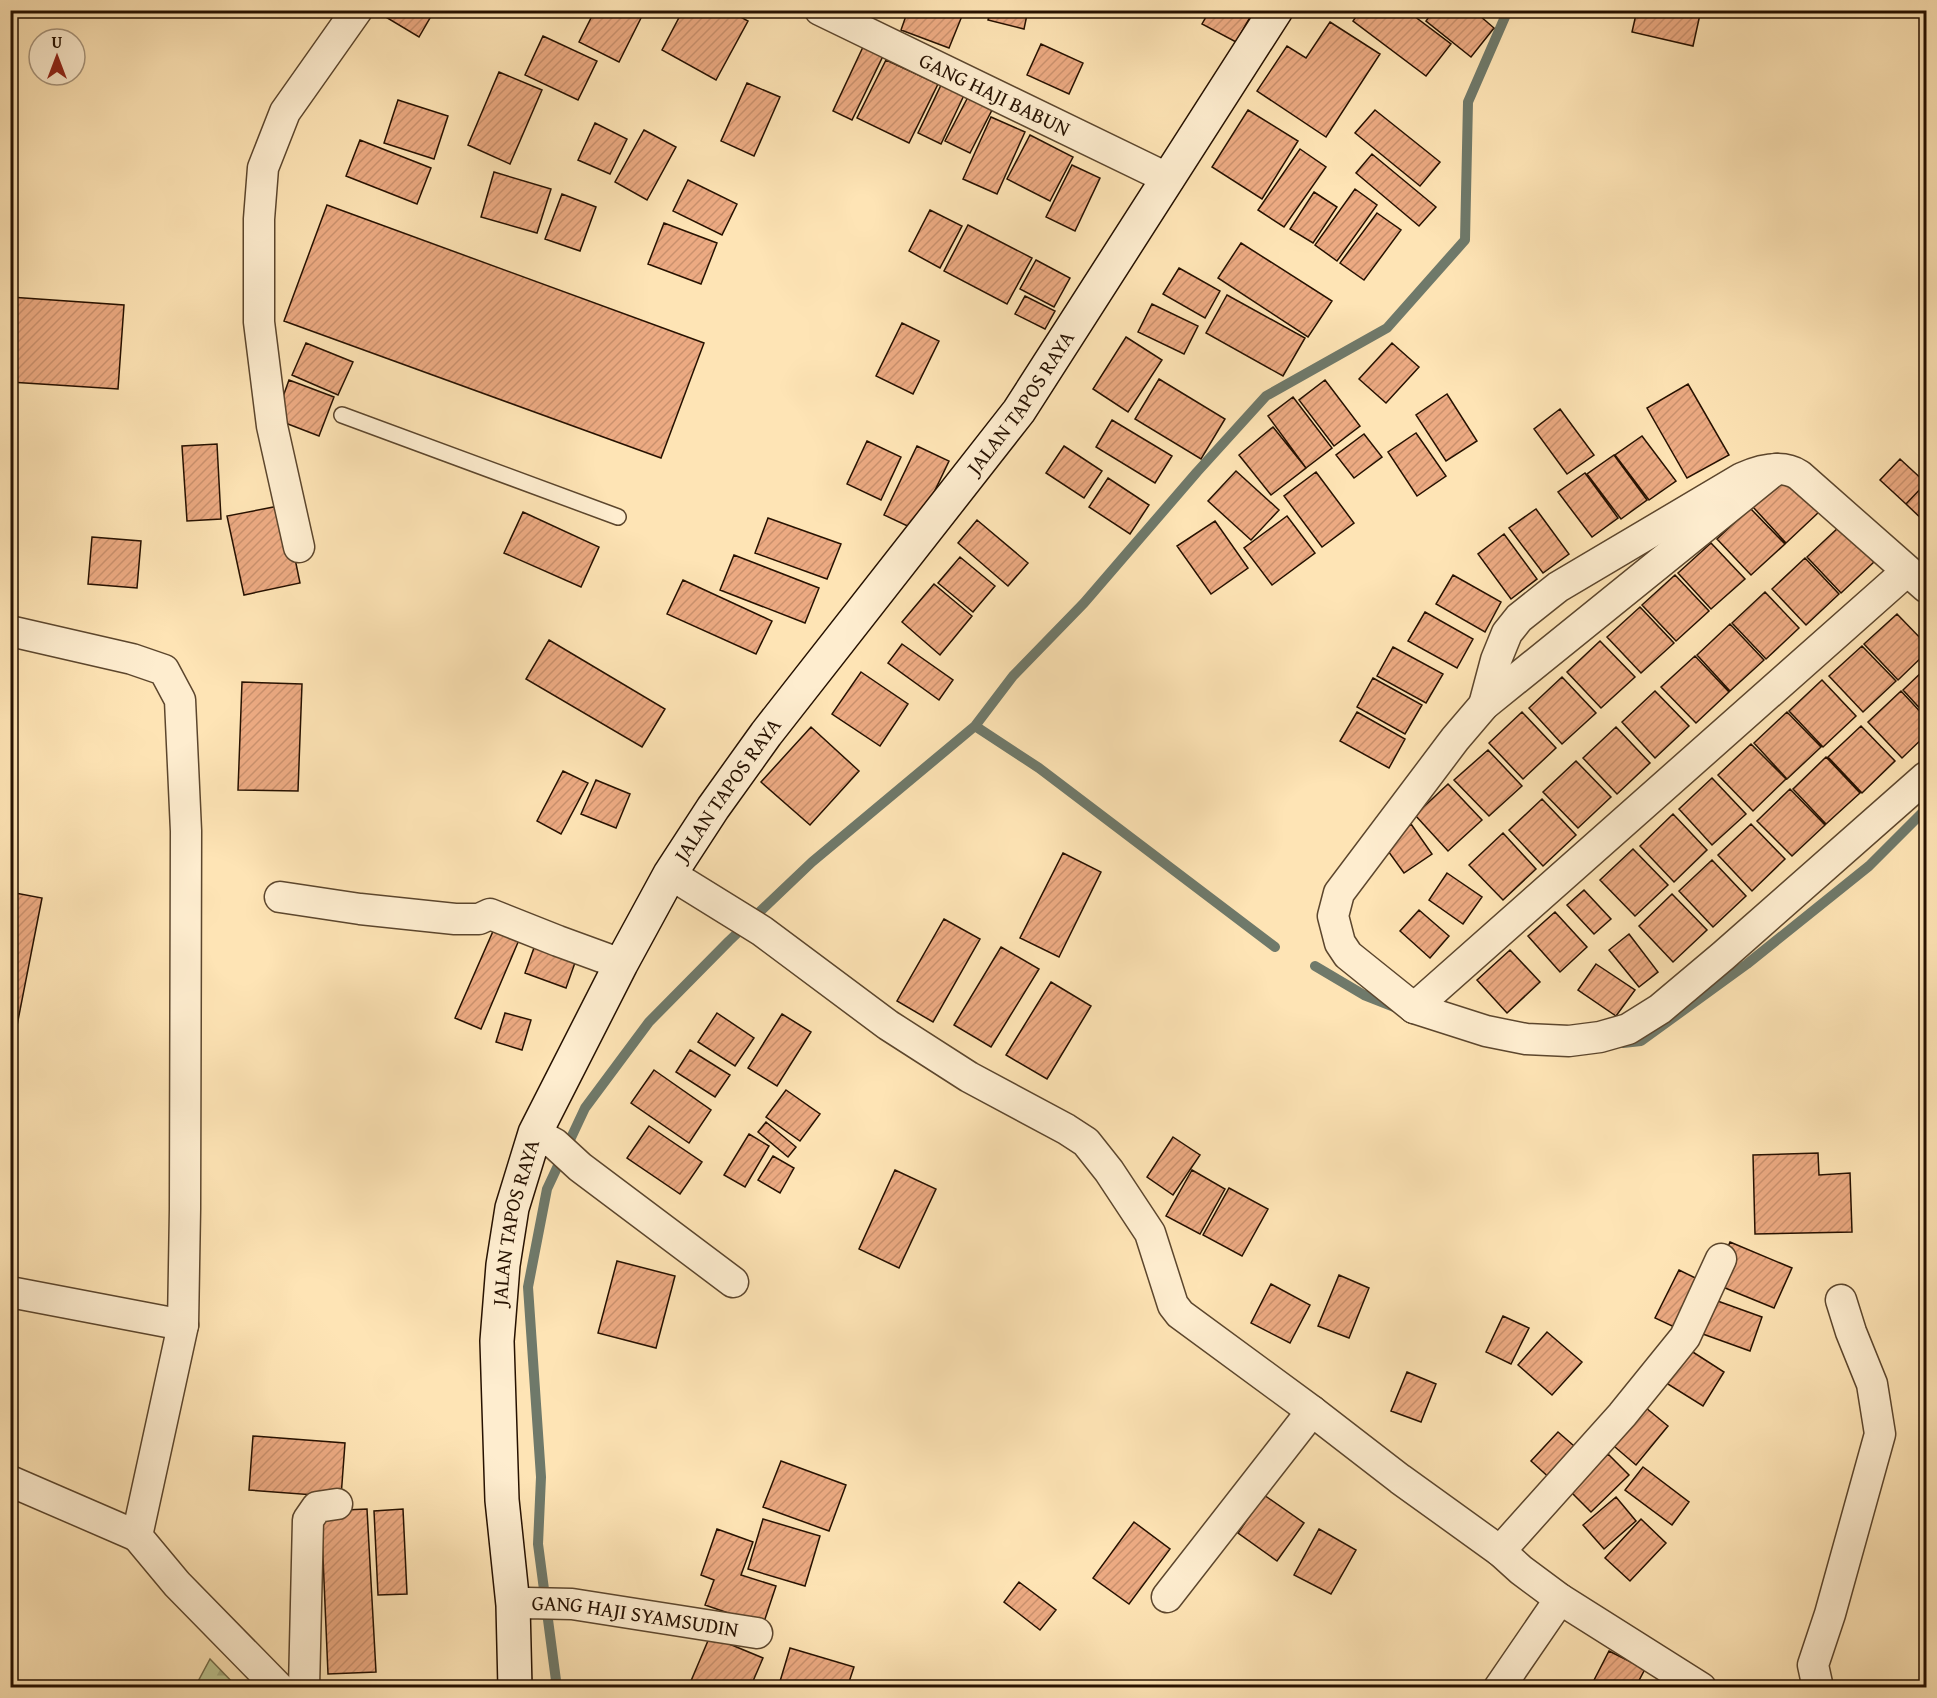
<svg xmlns="http://www.w3.org/2000/svg" width="1937" height="1698" font-family="'Gentium Book Plus',serif">
  <style>
    .forest { fill: url(#forest-firs); stroke: #726b48; stroke-width: 1.5 }
    .lines { fill: none; stroke-linecap: round; stroke-linejoin: round }
    .stream { stroke: #6f796a; stroke-width: 10 }
    .building { fill: url(#building-hatch); stroke: #261100; stroke-width: 1.5 }
    .lane-casing { stroke: #5c462d; stroke-width: 18 }
    .street-casing { stroke: #5c462d; stroke-width: 33 }
    .secondary-casing { stroke: #261100; stroke-width: 36 }
    .lane { stroke: #feedcf; stroke-width: 15 }
    .street { stroke: #feedcf; stroke-width: 30 }
    .secondary { stroke: #feedcf; stroke-width: 33 }
    .labels { text-anchor: middle; stroke-width: 6; stroke-linejoin: round; paint-order: stroke }
    .street-label { font-size: 21px; fill: #261100; stroke: #feedcf }
  </style>
  <defs>
    <pattern id="forest-firs" width="22" height="20" patternUnits="userSpaceOnUse" patternTransform="scale(1.5)"><rect width="22" height="20" fill="#bdc590"/><path d="M5 1l3.5 6h-7zM16 11l3.5 6h-7z" fill="#a2a87a"/></pattern>
    <pattern id="building-hatch" width="6" height="6" patternUnits="userSpaceOnUse" patternTransform="scale(1.5)"><rect width="6" height="6" fill="#ecaa82"/><path d="M-1 1l2-2M0 6l6-6M5 7l2-2" fill="none" stroke="#ca916e"/></pattern>
  </defs>
  <rect width="100%" height="100%" fill="#fee4b5"/>
  <filter id="stains"><feTurbulence type="fractalNoise" baseFrequency=".00333" numOctaves="4"/><feColorMatrix values="0 0 0 0 .2 0 0 0 0 .09 0 0 0 0 .02 0 0 0 .5 -.17"/></filter>
  <radialGradient id="worn" r=".72"><stop offset=".6" stop-color="#630" stop-opacity="0"/><stop offset="1" stop-color="#630" stop-opacity=".3"/></radialGradient>
  <path class="forest" d="M210 1659 237 1687H195Z"/>
  <g class="lines">
    <path class="stream" d="M975 726 1039 768 1275 947
      M1315 966 1364 995 1397 1008
      M1623 1043 1641 1041 1747 964 1869 866 1926 809
      M557 1688 538 1544 541 1477 528 1287 547 1189 585 1108 649 1022 729 941 812 862 975 726 1013 676 1084 603 1197 472 1266 396 1387 328 1465 240 1468 102 1508 10"/>
  </g>
  <path class="building" d="M388 10H433L434 11 419 37 384 16Z
    M595 10H645L619 62 579 42Z
    M683 10H728L748 21 716 80 662 50Z
    M908 10H946L962 16 949 48 901 30Z
    M991 10H1028L1024 29 988 20Z
    M1210 10H1254L1236 42 1202 24Z
    M1361 10H1406L1451 44 1426 76 1353 21Z
    M1434 10H1473L1494 28 1471 57 1426 21Z
    M1637 10H1701L1693 46 1632 32Z
    M1330 22 1380 54 1326 137 1257 91 1287 46 1306 58Z
    M543 36 597 61 578 100 525 75Z
    M1041 44 1083 63 1069 94 1027 75Z
    M863 47 883 56 852 120 833 111Z
    M886 60 938 84 909 143 857 118Z
    M499 72 542 90 510 164 468 145Z
    M943 81 966 91 941 144 918 133Z
    M747 83 780 97 754 156 721 141Z
    M968 97 992 110 970 153 945 141Z
    M398 100 448 116 434 159 384 143Z
    M1248 110 1298 141 1262 199 1212 167Z
    M1375 110 1440 162 1420 186 1355 133Z
    M991 117 1025 132 997 194 963 179Z
    M595 123 627 139 610 174 578 160Z
    M644 130 676 147 647 200 615 182Z
    M1030 135 1073 157 1050 201 1007 179Z
    M360 140 431 168 417 204 346 176Z
    M1300 149 1326 167 1284 227 1258 210Z
    M1372 154 1436 207 1419 226 1356 173Z
    M1072 165 1100 178 1075 231 1046 217Z
    M494 172 551 189 537 233 481 217Z
    M688 180 737 204 722 235 673 211Z
    M1355 189 1377 205 1337 261 1315 245Z
    M1314 192 1337 207 1313 243 1290 229Z
    M562 194 596 207 580 251 545 239Z
    M327 205 704 343 661 458 284 321Z
    M930 210 962 226 940 268 909 251Z
    M1377 213 1401 230 1364 280 1340 263Z
    M664 223 717 243 701 284 648 264Z
    M968 225 1032 258 1007 304 944 271Z
    M1241 243 1332 301 1308 337 1218 278Z
    M1036 260 1070 278 1054 307 1020 289Z
    M1179 268 1220 291 1205 318 1163 294Z
    M1227 295 1305 338 1283 376 1206 333Z
    M1025 296 1055 311 1045 329 1015 314Z
    M10 297 124 305 118 389 10 382Z
    M1152 304 1198 326 1184 354 1138 332Z
    M902 323 939 341 913 394 876 376Z
    M1126 337 1162 360 1128 412 1093 389Z
    M306 343 353 362 338 395 292 375Z
    M1392 343 1419 367 1386 403 1359 379Z
    M1159 379 1225 419 1201 459 1135 419Z
    M289 380 334 397 319 436 275 419Z
    M1325 380 1360 426 1334 446 1299 400Z
    M1688 384 1729 455 1687 478 1647 408Z
    M1447 394 1477 441 1446 461 1416 415Z
    M1293 397 1332 448 1306 468 1268 416Z
    M1560 409 1594 455 1567 474 1534 429Z
    M1112 420 1172 456 1155 483 1096 447Z
    M1273 427 1306 468 1271 495 1239 455Z
    M1416 433 1446 476 1417 496 1388 452Z
    M1364 434 1382 457 1354 478 1336 455Z
    M1642 436 1676 481 1649 500 1615 455Z
    M867 441 901 457 881 500 847 484Z
    M217 444 221 519 187 521 182 446Z
    M917 446 949 461 916 530 884 515Z
    M1064 446 1102 471 1084 498 1046 473Z
    M1614 455 1647 500 1621 519 1587 474Z
    M1900 459 1926 483 1906 504 1880 480Z
    M1236 471 1279 510 1251 540 1208 501Z
    M1316 472 1354 523 1322 547 1284 496Z
    M1585 473 1618 518 1592 537 1558 492Z
    M1786 476 1819 512 1786 543 1753 507Z
    M1108 478 1149 505 1130 534 1089 507Z
    M1926 483V523L1906 504Z
    M284 505 300 583 244 595 227 516Z
    M1750 508 1785 544 1751 575 1717 539Z
    M1536 509 1569 554 1543 573 1509 528Z
    M523 512 599 547 581 587 504 553Z
    M1287 516 1315 553 1272 585 1244 548Z
    M768 518 841 544 827 579 755 553Z
    M977 520 1028 563 1008 586 958 543Z
    M1215 521 1248 568 1211 594 1177 546Z
    M1840 526 1874 562 1841 593 1807 557Z
    M1504 534 1537 579 1511 599 1478 554Z
    M92 537 141 541 137 588 88 584Z
    M1711 543 1745 579 1711 609 1678 573Z
    M734 555 819 588 805 623 720 590Z
    M960 557 995 586 973 612 938 583Z
    M1805 558 1839 594 1806 625 1772 589Z
    M1453 575 1501 602 1485 632 1436 604Z
    M1675 575 1709 611 1676 641 1642 605Z
    M683 580 772 621 756 654 667 614Z
    M934 584 972 616 940 655 902 622Z
    M1765 592 1799 628 1766 659 1732 623Z
    M1640 607 1674 643 1641 673 1607 637Z
    M1425 612 1473 639 1457 668 1408 641Z
    M1897 614 1926 644V653L1898 680 1864 644Z
    M1730 624 1764 660 1730 691 1697 655Z
    M549 640 665 709 642 747 526 679Z
    M1600 641 1635 677 1601 708 1567 672Z
    M902 644 953 680 939 700 888 663Z
    M1862 646 1896 681 1863 712 1829 676Z
    M1393 647 1443 674 1426 703 1377 676Z
    M1695 656 1729 692 1696 723 1661 687Z
    M1926 668V715L1903 690Z
    M861 672 908 704 880 746 832 714Z
    M1562 677 1596 713 1562 744 1529 708Z
    M1373 678 1422 705 1405 734 1357 707Z
    M1822 680 1856 716 1823 747 1789 711Z
    M242 682 302 684 298 791 238 790Z
    M1655 691 1689 726 1655 758 1622 722Z
    M1901 691 1926 718V735L1902 758 1868 722Z
    M1357 712 1405 739 1389 768 1340 741Z
    M1522 712 1556 748 1523 779 1489 743Z
    M1787 712 1821 747 1787 779 1754 743Z
    M1861 726 1895 761 1862 793 1828 757Z
    M811 727 859 771 810 825 761 782Z
    M1616 727 1650 763 1617 794 1583 758Z
    M1751 744 1786 779 1753 811 1718 775Z
    M1488 750 1522 786 1489 816 1454 780Z
    M1826 757 1860 793 1826 824 1793 789Z
    M1576 761 1611 797 1578 828 1543 792Z
    M563 771 588 783 561 834 537 821Z
    M1712 778 1746 814 1712 845 1679 809Z
    M596 780 630 794 616 828 581 814Z
    M1448 784 1482 820 1448 851 1415 815Z
    M1790 789 1825 825 1792 856 1757 821Z
    M1542 799 1576 835 1543 866 1509 830Z
    M1673 814 1707 850 1674 882 1640 846Z
    M1411 824 1432 854 1404 873 1383 844Z
    M1751 824 1785 859 1752 891 1718 855Z
    M1503 833 1536 869 1503 900 1469 865Z
    M1633 849 1668 885 1635 916 1600 880Z
    M1063 853 1101 872 1059 957 1020 938Z
    M1712 860 1746 896 1713 927 1679 891Z
    M1447 873 1482 897 1463 924 1429 900Z
    M1584 890 1611 919 1594 934 1567 905Z
    M10 892 42 898 12 1051H10Z
    M1672 894 1707 930 1673 962 1639 926Z
    M1419 910 1449 936 1430 958 1400 931Z
    M1555 912 1587 947 1560 972 1528 936Z
    M944 919 980 939 933 1022 897 1001Z
    M494 929 519 940 481 1029 455 1018Z
    M1629 934 1658 972 1639 987 1609 950Z
    M535 945 576 960 566 988 525 973Z
    M1001 947 1039 969 991 1047 954 1025Z
    M1510 950 1540 982 1507 1013 1477 980Z
    M1596 964 1635 990 1616 1016 1578 990Z
    M1051 982 1091 1006 1047 1079 1006 1055Z
    M505 1013 531 1020 522 1050 496 1042Z
    M717 1013 754 1038 735 1066 698 1042Z
    M782 1014 811 1032 777 1086 748 1068Z
    M690 1050 730 1075 715 1097 676 1072Z
    M654 1070 711 1110 689 1143 631 1103Z
    M786 1090 820 1114 800 1141 766 1117Z
    M766 1122 796 1147 788 1157 758 1132Z
    M649 1126 702 1162 680 1194 627 1158Z
    M749 1134 769 1146 745 1187 724 1175Z
    M1173 1137 1200 1155 1173 1195 1147 1177Z
    M1818 1153 1819 1175 1850 1173 1852 1232 1755 1234 1753 1155Z
    M773 1156 794 1168 780 1193 758 1180Z
    M895 1170 936 1189 899 1268 859 1249Z
    M1192 1170 1225 1189 1200 1234 1166 1216Z
    M1229 1188 1268 1209 1242 1256 1203 1235Z
    M1730 1242 1792 1268 1774 1308 1713 1283Z
    M617 1261 675 1276 656 1348 598 1333Z
    M1679 1270 1708 1284 1685 1332 1655 1318Z
    M1339 1275 1369 1288 1349 1338 1318 1326Z
    M1271 1284 1310 1305 1290 1343 1251 1323Z
    M1712 1299 1762 1317 1750 1351 1700 1333Z
    M1503 1316 1529 1328 1511 1364 1486 1352Z
    M1547 1332 1582 1362 1552 1395 1518 1365Z
    M1685 1347 1724 1372 1703 1406 1663 1381Z
    M1407 1372 1436 1384 1421 1422 1391 1411Z
    M1640 1403 1668 1426 1636 1465 1608 1441Z
    M1558 1432 1581 1452 1554 1482 1531 1461Z
    M253 1436 345 1443 341 1497 249 1490Z
    M1608 1454 1629 1475 1591 1512 1570 1491Z
    M781 1461 846 1485 829 1531 763 1507Z
    M1643 1467 1689 1502 1672 1525 1625 1490Z
    M1264 1495 1304 1523 1277 1561 1238 1533Z
    M1616 1497 1636 1521 1604 1549 1583 1525Z
    M367 1509 376 1672 328 1674 321 1511Z
    M403 1509 407 1594 378 1595 374 1511Z
    M763 1519 820 1536 805 1586 748 1569Z
    M1641 1519 1666 1543 1630 1581 1605 1558Z
    M1134 1522 1170 1549 1129 1604 1093 1578Z
    M717 1529 753 1542 741 1575 776 1586 763 1625 705 1605 714 1580 701 1575Z
    M1319 1529 1356 1550 1331 1594 1294 1575Z
    M1019 1582 1056 1610 1040 1630 1004 1602Z
    M710 1636 763 1658 750 1688H688Z
    M790 1648 854 1667 847 1688H778Z
    M1609 1651 1645 1669 1635 1688H1590Z"/>
  <g class="lines">
    <defs>
      <path id="lane" d="M342 415 618 517"/>
      <g id="street">
        <path id="s1" d="M820 10 1169 179"/>
        <path d="M1776 469 1484 705 1455 739 1339 893 1333 916 1340 943 1348 955 1414 1008 1486 1031 1526 1039 1569 1041 1600 1037 1628 1029 1660 1009 1723 956 1926 777"/>
        <path d="M299 547 272 426 259 322V219L263 168 285 112 357 10"/>
        <path d="M10 631 132 659 164 670 180 700 186 831 185 1209 183 1325 137 1536 177 1584 279 1688"/>
        <path d="M1484 705 1496 660 1507 633 1519 618 1558 587 1742 478C1760 470 1782 464 1799 475L1926 587"/>
        <path d="M670 874 762 931 888 1025 969 1077 1066 1129 1086 1142 1109 1171 1150 1233 1173 1305 1180 1314 1312 1411 1400 1479 1500 1551 1521 1570 1560 1599 1701 1688"/>
        <path d="M280 897 360 909 455 919H479L490 914 558 941 621 964"/>
        <path d="M1414 1008 1907 571"/>
        <path d="M535 1133 555 1144 580 1167 733 1282"/>
        <path d="M10 1292 183 1325"/>
        <path d="M10 1481 137 1536"/>
        <path d="M1500 1551 1622 1415 1673 1352 1685 1337 1721 1259"/>
        <path d="M1167 1597 1312 1411"/>
        <path id="s2" d="M513 1605 527 1603 572 1604 757 1633"/>
        <path d="M304 1688 308 1520 317 1507 337 1504"/>
        <path d="M1499 1688 1560 1599"/>
        <path d="M1818 1688 1813 1665 1830 1614 1880 1434 1872 1384 1851 1332 1841 1300"/>
      </g>
      <g id="secondary">
        <path id="s3" d="M515 1688 513 1605 502 1500 497 1341 503 1265 512 1208 535 1133 621 964 670 874 713 808 766 734 1019 411 1276 10"/>
      </g>
    </defs>
    <use href="#lane" class="lane-casing"/>
    <use href="#street" class="street-casing"/>
    <use href="#secondary" class="secondary-casing"/>
    <use href="#lane" class="lane"/>
    <use href="#street" class="street"/>
    <use href="#secondary" class="secondary"/>
  </g>
  <g class="labels">
    <g class="street-label">
      <text dy="7" stroke="none"><textPath href="#s1" startOffset="194">GANG HAJI BABUN</textPath></text>
      <text dy="7" stroke="none"><textPath href="#s3" startOffset="1440">JALAN TAPOS RAYA</textPath></text>
      <text dy="7" stroke="none"><textPath href="#s3" startOffset="954">JALAN TAPOS RAYA</textPath></text>
      <text dy="7" stroke="none"><textPath href="#s3" startOffset="468">JALAN TAPOS RAYA</textPath></text>
      <text dy="7" stroke="none"><textPath href="#s2" startOffset="123">GANG HAJI SYAMSUDIN</textPath></text>
    </g>
  </g>
  <rect width="1937" height="1698" fill="none" stroke="#fee4b5" stroke-width="36"/>
  <rect x="12" y="12" width="1913" height="1674" fill="none" stroke="#261100" stroke-width="3"/>
  <rect x="18" y="18" width="1901" height="1662" fill="none" stroke="#261100" stroke-width="1.5"/>
  <g transform="translate(57 57)"><circle r="28" fill="#feedcf" stroke="#a8957c" stroke-width="1.5"/>
  <path d="M0-4.5L10 22L0 15L-10 22Z" fill="#8f2418"/>
  <text y="-9" font-size="16" font-weight="bold" text-anchor="middle" fill="#261100">U</text>
  </g>
  <rect width="100%" height="100%" filter="url(#stains)"/>
  <rect width="100%" height="100%" fill="url(#worn)"/>
</svg>
